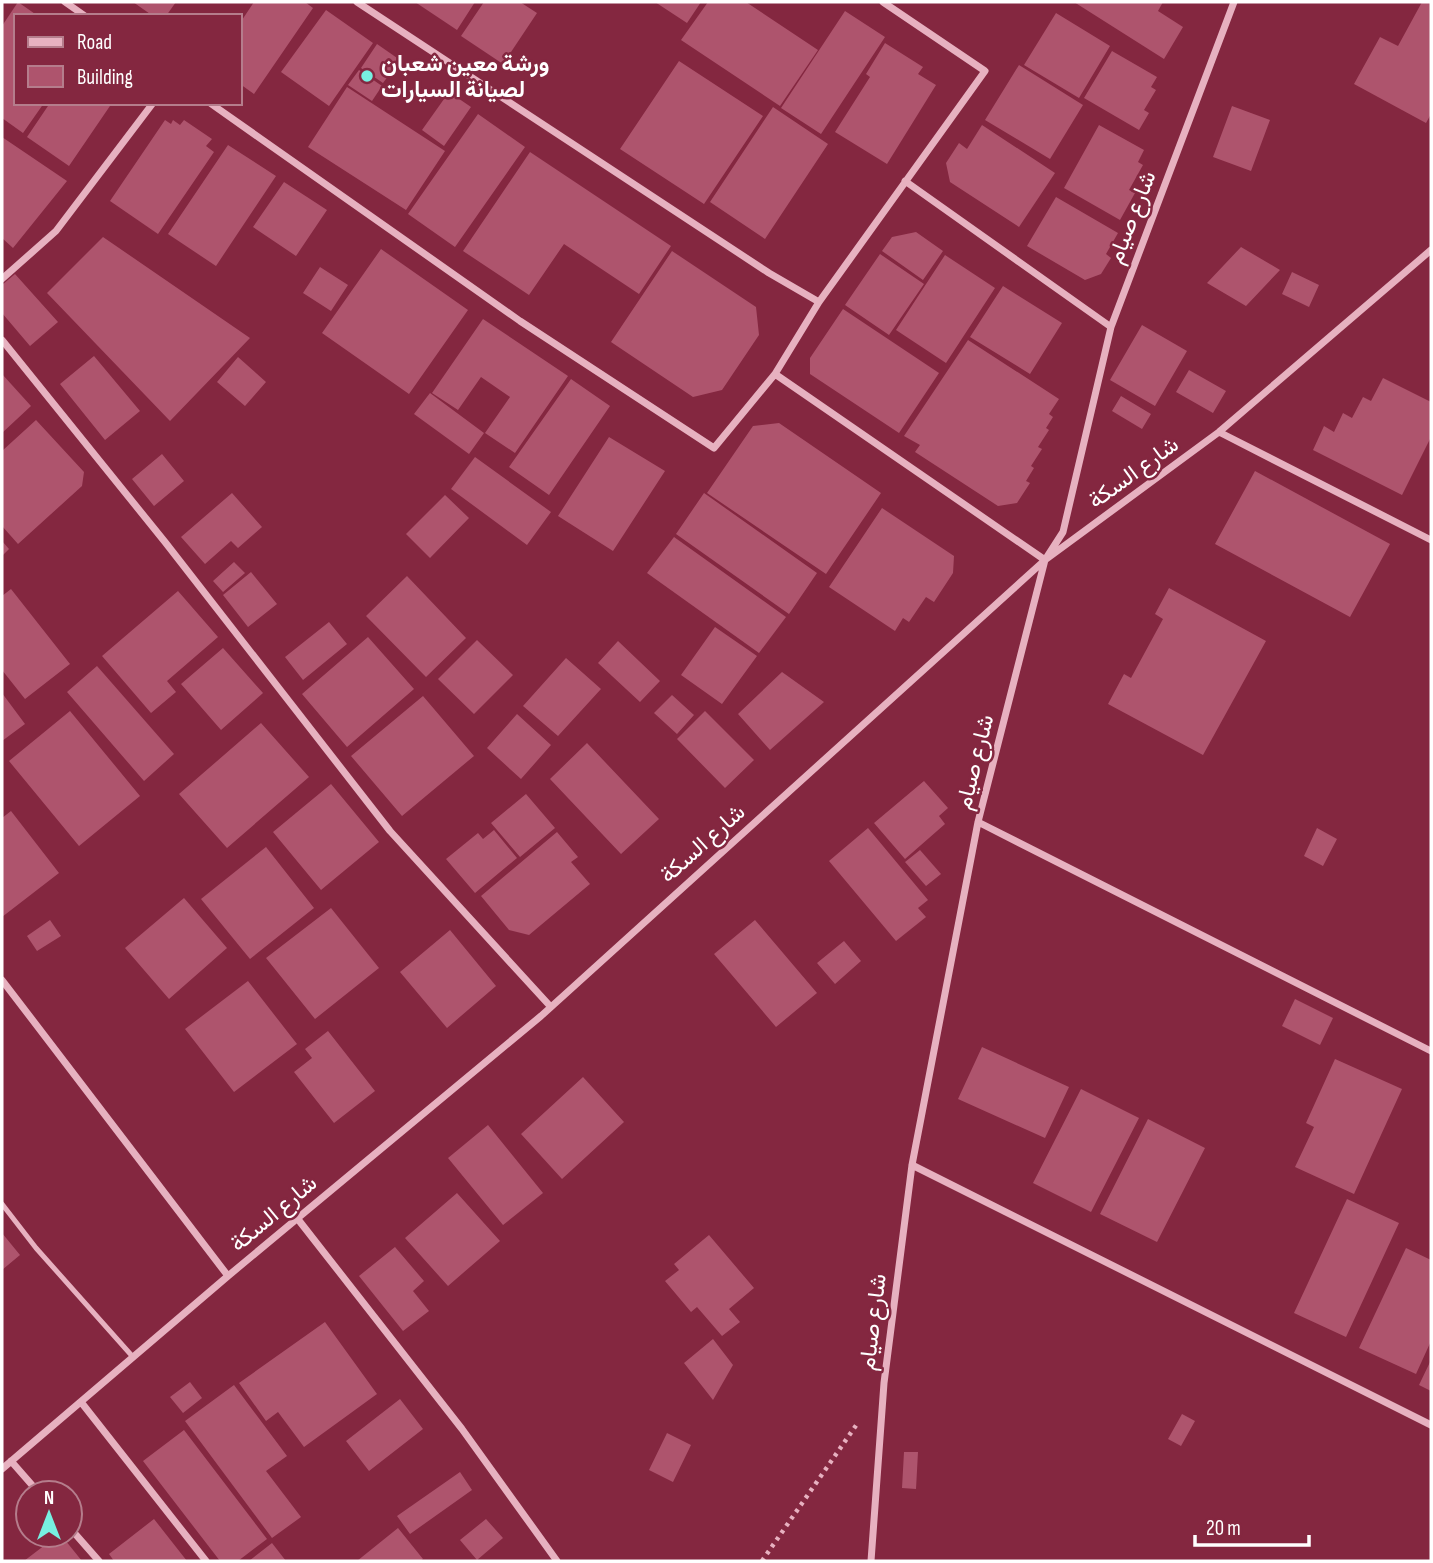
<svg xmlns="http://www.w3.org/2000/svg" width="1433" height="1563" font-family="'Sofia Sans Condensed',Vazirmatn,sans-serif">
  <style>
    .building { fill: #ae546d }
    .lines { fill: none; stroke-linecap: round; stroke-linejoin: round }
    .path { stroke: #e7b1c0; stroke-width: 4.5; stroke-dasharray: 3.5 5; stroke-linecap: butt }
    .service { stroke: #e7b1c0; stroke-width: 5 }
    .minor { stroke: #e7b1c0; stroke-width: 7 }
    .poi-dot { fill: #77f0e1; stroke: #842740; stroke-width: 2.5 }
    .labels { text-anchor: middle; stroke-width: 5; stroke-linejoin: round; paint-order: stroke }
    .poi-label { font-size: 23px; font-weight: bold; fill: #fff; stroke: #842740; text-anchor: start }
    .street-label { font-size: 23px; fill: #fff; stroke: #842740 }
  </style>
  <rect width="100%" height="100%" fill="#842740"/>
  <path class="building" d="M18 2 38 16H16V103H44L23 133 2 118V26Z
    M133 2H176L166 16H153Z
    M254 2H305L313 8 254 94 240 84V23Z
    M415 2H475L457 30Z
    M484 2H520L537 13 503 64 461 36Z
    M655 2H701L687 23Z
    M708 2H746L818 50 780 106 681 40Z
    M1074 2H1163L1158 11 1183 27 1164 59Z
    M1422 2H1431V114L1426 123 1354 84 1380 37 1398 46Z
    M326 10 373 43 329 106 281 72Z
    M845 11 885 37 821 134 781 108Z
    M1056 13 1110 46 1079 98 1024 65Z
    M885 43 923 67 918 74 936 85 887 164 835 132 870 77 866 74Z
    M377 44 400 60 383 83 361 68Z
    M1112 51 1157 77 1151 87 1156 90 1144 110 1149 113 1139 130 1084 98Z
    M679 61 763 116 704 204 620 149Z
    M1019 65 1083 105 1050 159 985 120Z
    M359 70 382 86 372 101 348 85Z
    M347 87 445 151 406 210 308 147Z
    M449 92 471 107 444 146 422 130Z
    M50 103H112L69 166 27 137Z
    M1232 106 1270 120 1251 171 1213 157Z
    M773 107 828 144 765 239 710 202Z
    M478 114 525 147 455 247 408 214Z
    M165 120 171 124 173 120 180 125 184 120 212 139 206 146 214 152 158 234 110 201Z
    M982 125 1055 173 1019 227 950 182 946 163 959 143 967 149Z
    M1099 125 1144 150 1138 162 1143 165 1129 190 1135 193 1120 220 1064 188Z
    M2 137 67 181 13 248 2 238Z
    M228 145 276 176 216 266 168 234Z
    M530 152 671 246 639 294 564 244 529 295 463 251Z
    M284 182 327 210 296 256 253 227Z
    M1056 197 1118 233 1106 254 1111 258 1101 274 1085 280 1027 246Z
    M916 232 943 251 923 280 882 251 892 237Z
    M103 237 250 338 170 421 47 293Z
    M1241 247 1280 270 1246 306 1207 283Z
    M381 249 468 310 409 394 322 333Z
    M672 251 756 307 759 335 722 390 693 397 611 342Z
    M880 254 924 284 889 335 845 305Z
    M945 255 995 288 946 363 896 330Z
    M320 267 348 285 331 311 303 293Z
    M1292 272 1319 285 1309 307 1282 294Z
    M15 274 58 322 30 346 2 313V285Z
    M1003 286 1062 323 1030 374 970 337Z
    M843 309 939 373 899 433 810 374V358Z
    M483 319 568 376 515 453 485 433 510 397 481 377 458 410 432 393Z
    M1142 325 1187 351 1155 406 1110 380Z
    M968 340 1059 399 1049 414 1053 417 1046 428 1049 430 1038 447 1042 449 1031 466 1034 468 1026 481 1030 483 1017 503 998 506 915 452 920 445 904 436Z
    M94 356 140 411 105 440 60 384Z
    M238 357 266 382 245 406 217 382Z
    M1189 370 1226 391 1213 413 1176 392Z
    M2 374 31 406 2 433Z
    M1383 378 1431 402V437L1402 495 1313 450 1324 426 1334 432 1343 413 1352 418 1363 397 1371 401Z
    M571 379 610 406 549 495 509 467Z
    M430 393 484 433 469 454 414 414Z
    M1121 396 1151 414 1142 429 1112 411Z
    M36 420 84 472 82 486 18 544 2 526V451Z
    M779 423 881 493 826 574 707 493 753 426Z
    M609 437 665 471 613 551 558 516Z
    M162 454 184 481 154 506 132 479Z
    M475 457 551 512 527 545 451 489Z
    M1255 471 1390 544 1350 617 1215 544Z
    M232 493 262 527 238 548 231 541 205 564 181 537Z
    M704 493 817 573 789 614 676 534Z
    M445 495 469 518 430 558 406 534Z
    M882 508 954 556 953 573 934 602 926 597 909 622 903 618 895 631 829 587Z
    M674 537 786 617 759 653 647 573Z
    M2 541 9 549 2 556Z
    M234 562 245 573 223 592 213 581Z
    M251 572 277 604 248 627 223 595Z
    M407 576 466 638 426 677 366 616Z
    M1169 588 1266 641 1203 755 1108 704 1124 674 1131 678 1163 619 1155 614Z
    M11 589 70 664 25 699 2 670V596Z
    M178 591 218 637 167 681 176 692 151 713 102 656Z
    M329 622 347 644 303 680 285 657Z
    M715 627 757 656 722 704 681 675Z
    M368 637 414 689 347 747 302 694Z
    M477 640 513 675 474 714 438 679Z
    M618 641 660 681 640 702 598 663Z
    M223 648 263 693 221 730 181 684Z
    M566 658 601 689 558 736 523 706Z
    M97 666 174 754 144 781 67 692Z
    M782 672 824 702 770 750 738 714Z
    M2 693 25 724 2 741Z
    M672 695 694 715 677 734 654 713Z
    M423 696 474 756 402 816 351 756Z
    M70 711 140 796 79 846 9 761Z
    M705 711 754 760 725 788 677 739Z
    M517 714 551 745 521 779 487 748Z
    M261 723 309 777 227 848 179 794Z
    M587 743 659 819 621 854 550 779Z
    M924 781 948 808 939 816 945 824 905 859 874 823Z
    M331 784 379 842 321 890 273 832Z
    M526 794 555 828 520 857 491 823Z
    M11 811 59 873 2 917V818Z
    M868 828 928 900 918 908 926 917 896 941 829 861Z
    M1317 828 1337 839 1323 866 1304 856Z
    M494 830 517 858 475 893 446 859 478 833 483 839Z
    M557 832 578 857 571 862 590 884 529 935 509 930 481 896Z
    M266 847 314 908 250 959 201 899Z
    M920 850 941 874 926 886 905 862Z
    M184 898 227 948 169 999 125 948Z
    M331 908 379 968 315 1019 266 958Z
    M50 920 61 936 37 951 27 936Z
    M755 920 817 993 776 1027 714 954Z
    M450 930 496 986 447 1028 400 972Z
    M844 941 861 961 835 984 817 963Z
    M248 981 297 1044 234 1092 185 1029Z
    M1295 999 1333 1018 1320 1045 1282 1026Z
    M328 1031 375 1091 334 1123 294 1072 312 1058 305 1049Z
    M982 1047 1069 1087 1045 1138 958 1099Z
    M1335 1059 1402 1089 1354 1194 1295 1167 1314 1127 1306 1123Z
    M583 1077 624 1122 562 1179 521 1134Z
    M1081 1089 1139 1118 1091 1212 1033 1183Z
    M1148 1119 1205 1148 1157 1242 1100 1214Z
    M488 1125 543 1193 503 1225 448 1158Z
    M457 1193 500 1241 448 1286 405 1238Z
    M1347 1199 1399 1223 1346 1337 1294 1313Z
    M2 1233 20 1255 2 1270Z
    M709 1235 754 1288 729 1309 740 1322 722 1336 697 1307 691 1312 665 1281 679 1270 674 1264Z
    M395 1247 424 1281 413 1291 429 1311 403 1331 359 1276Z
    M1406 1248 1431 1260V1341L1416 1374 1359 1348Z
    M325 1322 377 1394 304 1447 278 1412 266 1421 239 1383Z
    M713 1339 733 1365 713 1400 684 1363Z
    M1431 1360V1391L1419 1385Z
    M190 1382 202 1398 183 1413 170 1397Z
    M234 1385 287 1456 266 1471 301 1517 272 1538 185 1421Z
    M400 1399 423 1429 369 1471 346 1441Z
    M1182 1414 1195 1421 1181 1446 1168 1439Z
    M184 1430 267 1539 238 1561H220L143 1461Z
    M667 1433 691 1445 673 1482 649 1470Z
    M904 1452H918L916 1489 902 1488Z
    M460 1472 472 1490 410 1534 397 1516Z
    M154 1519 187 1561H114L109 1554Z
    M486 1519 503 1538 477 1560 460 1540Z
    M398 1528 423 1559 420 1561H357Z
    M58 1535H61L82 1561H24Z
    M272 1543 286 1561H249Z"/>
  <g class="lines">
    <path class="path" d="M762 1561 857 1424"/>
    <path class="service" d="M2 1204 36 1248 133 1357"/>
    <path class="minor" d="M65 2 85 16
      M357 2 769 273 819 302 775 374 1045 560
      M210 103 520 321 714 448 775 374
      M905 181 1111 327
      M2 279 56 231 153 103
      M819 302 985 71 883 2
      M2 340 165 542 390 831 550 1006
      M1219 432 1431 540
      M978 822 1431 1051
      M2 980 228 1276
      M912 1165 1431 1425
      M297 1218 462 1429 557 1561
      M81 1402 206 1561
      M11 1461 39 1493
      M2 1469 228 1276 541 1016 1045 560 1219 432 1431 250
      M70 1528 99 1561
      M871 1561 884 1383 912 1165 978 822 1045 560 1063 532 1111 327 1234 2"/>
  </g>
  <circle class="poi-dot" cx="367" cy="76" r="7"/>
  <g class="labels">
    <g class="poi-label">
      <text x="381" y="71">ورشة معين شعبان<tspan x="381" dy="26">لصيانة السيارات</tspan></text>
    </g>
    <g class="street-label">
      <text transform="translate(1131 217) rotate(-69)" y="8">شارع صيام</text>
      <text transform="translate(1133 472) rotate(-36)" y="8">شارع السكة</text>
      <text transform="translate(974 762) rotate(-76)" y="8">شارع صيام</text>
      <text transform="translate(702 843) rotate(-42)" y="8">شارع السكة</text>
      <text transform="translate(273 1213) rotate(-40)" y="8">شارع السكة</text>
      <text transform="translate(872 1322) rotate(-83)" y="8">شارع صيام</text>
    </g>
  </g>
  <rect width="1433" height="1563" fill="none" stroke="#ffffff" stroke-width="7"/>
  <rect x="14" y="14" width="228" height="91" fill="#842740" stroke="#b57d8c" stroke-width="2"/>
  <rect x="28" y="37" width="35" height="10" fill="#e7b1c0" stroke="#b57d8c" stroke-width="2"/>
  <text x="77" y="49" font-size="21" fill="#ffffff">Road</text>
  <rect x="28" y="66" width="35" height="21" fill="#ae546d" stroke="#b57d8c" stroke-width="2"/>
  <text x="77" y="84" font-size="21" fill="#ffffff">Building</text>
  <g transform="translate(49 1514)"><circle r="33" fill="#842740" stroke="#b57d8c" stroke-width="2"/>
  <path d="M0-5L12 26L0 18L-12 26Z" fill="#77f0e1"/>
  <text y="-10" font-size="19" font-weight="bold" text-anchor="middle" fill="#ffffff">N</text>
  </g>
  <path d="M1195 1535v10h114v-10" fill="none" stroke="#ffffff" stroke-width="3.5"/>
  <text x="1206" y="1535" font-size="21" fill="#ffffff" stroke="#842740" stroke-width="5" paint-order="stroke">20 m</text>
</svg>
